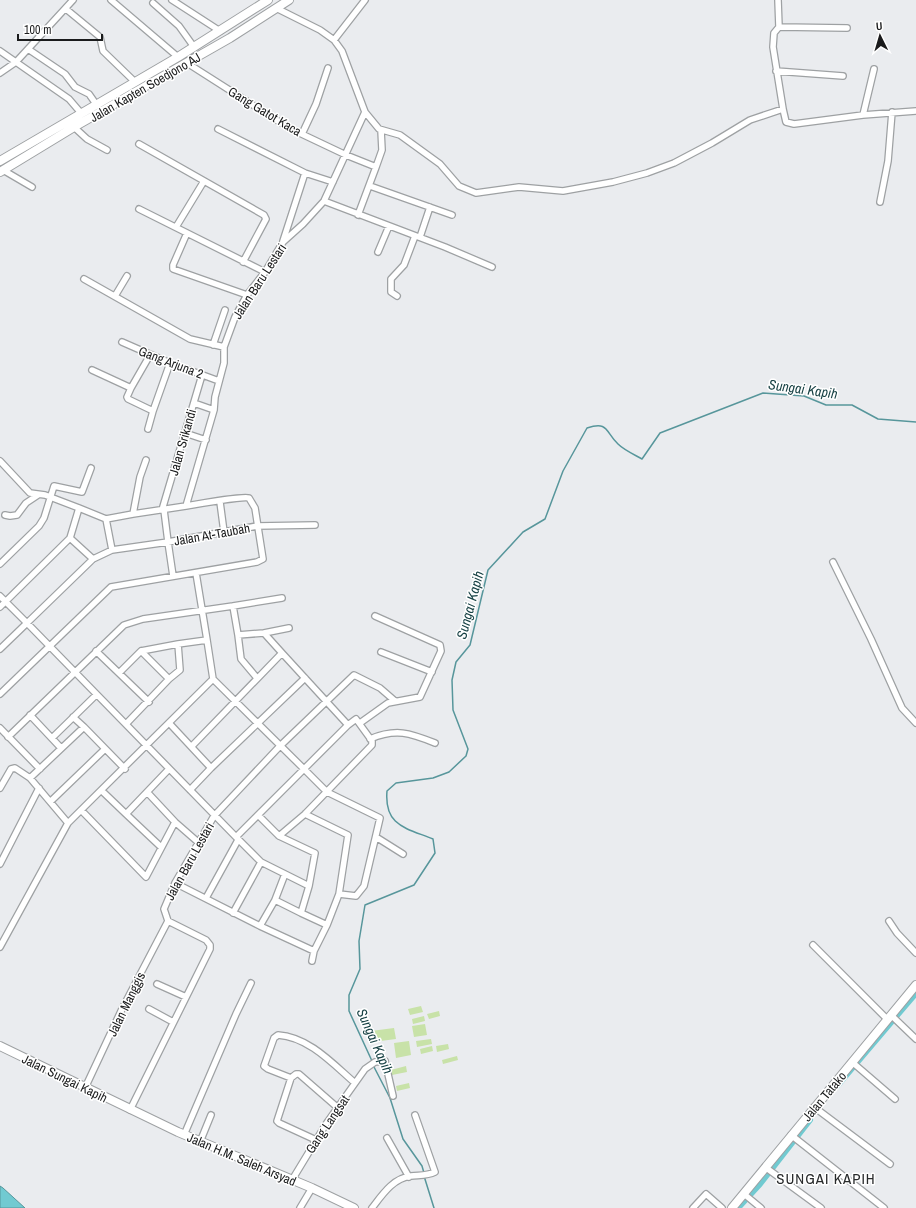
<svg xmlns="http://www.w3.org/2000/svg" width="916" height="1208" font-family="'Archivo Narrow',sans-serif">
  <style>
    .green { fill: #c8e2a8 }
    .water { fill: #71cad1; stroke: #57969b }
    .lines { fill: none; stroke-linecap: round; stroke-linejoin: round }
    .stream { stroke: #57969b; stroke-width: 1.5 }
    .canal { stroke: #71cad1; stroke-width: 6 }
    .street-casing { stroke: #9ea1a3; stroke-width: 8 }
    .secondary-casing { stroke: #9ea1a3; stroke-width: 10 }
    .street { stroke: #fff; stroke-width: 5.5 }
    .secondary { stroke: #fff; stroke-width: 8 }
    .labels { text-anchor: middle; stroke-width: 3; stroke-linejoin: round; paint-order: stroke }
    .street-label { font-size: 13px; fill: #1a1b1c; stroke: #fff }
    .water-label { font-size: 14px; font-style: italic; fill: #184245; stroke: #fff }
    .quarter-label { font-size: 15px; letter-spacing: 1px; fill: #292b2c; stroke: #fff }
  </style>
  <rect width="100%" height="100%" fill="#eaecef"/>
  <path class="green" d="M421 1006 423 1012 410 1015 408 1009Z
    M439 1011 440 1016 429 1019 427 1014Z
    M424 1016 425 1021 413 1024 412 1019Z
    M425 1024 427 1035 414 1037 412 1026Z
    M394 1028 396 1039 373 1042 371 1031Z
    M431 1039 432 1044 417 1047 416 1041Z
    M409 1041 411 1055 396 1058 394 1043Z
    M448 1044 449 1049 437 1052 436 1046Z
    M432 1046 433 1051 421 1054 420 1049Z
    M457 1056 458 1060 443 1064 442 1060Z
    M406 1066 407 1072 392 1075 391 1070Z
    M409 1083 410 1088 397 1091 396 1086Z"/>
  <path class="water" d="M0 1186 3 1188 25 1208H0Z"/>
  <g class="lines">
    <path class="stream" d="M372 1061 349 1011V995L360 969 359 941 365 905 414 885 435 853 433 839C406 828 384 826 387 791L396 783 433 778 449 772 466 756 468 749 453 710 452 680 456 662 470 645 488 570 523 532 545 519 563 471 587 428C609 421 605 432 618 444 624 450 635 455 642 459L660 433 763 393 804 396 826 405H852L878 419 916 422
      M373 1065 390 1098 403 1139 422 1166 424 1173
      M424 1176 434 1208"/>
    <path class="canal" d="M837 1086 916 993
      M738 1208 760 1184 810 1120"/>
    <defs>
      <path id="street" d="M111 0 178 57
        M172 0 220 31
        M778 0 779 27 774 33 773 47 783 109
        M153 3 179 26 194 47
        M66 9 100 37 103 51 135 82
        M278 9 320 30 334 40 342 51 365 112 379 129 400 135 440 164 459 186 476 193 519 187 563 191 613 182 647 173 674 163 712 143 750 120 783 109 786 122 794 124 863 115 916 111
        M779 27 847 28
        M334 40 365 0
        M28 49 65 74 75 87 89 94 96 104
        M0 51 69 99 81 113
        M187 63 289 128 346 155 376 167 358 215
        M776 71 843 76
        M0 73 16 62 73 0
        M863 115 874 69
        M74 127 87 139 107 150
        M218 129 305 173 333 182
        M302 134 316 104 328 68
        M139 144 264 215 266 219 243 262
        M376 167 382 150 381 130
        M3 170 32 187
        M370 186 452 215
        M324 201 445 247 492 267
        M880 202 888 161 892 112
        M139 209 265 272
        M176 227 204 181
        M187 233 173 265V269L247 295
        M420 237 430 207
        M283 241 305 173
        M378 252 389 226
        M84 279 190 339 224 347
        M115 296 127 276
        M397 296 391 292V279L404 265 415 236
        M122 342 170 363 219 381
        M213 345 225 310
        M92 370 131 388 150 355
        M131 388 127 397 128 399 153 411 170 363
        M194 403 214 410
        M148 429 153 411
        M185 433 206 440
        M146 460 140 477 133 514 186 506
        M0 461 30 493 45 495 79 508
        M220 502 224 532
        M162 510 202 375
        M164 510 168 542 257 526 315 525
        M5 515 10 516 17 515 26 503 38 495
        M112 550 106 519 133 514
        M93 559 70 538 79 508 106 519
        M833 562 871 639 902 708 916 723
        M0 564 39 526 44 518 54 486 82 492 91 468
        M196 573 207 640
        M0 596 27 623 0 649
        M233 606 282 598
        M0 607 70 538
        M264 633 289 628
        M96 651 149 702
        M381 652 432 672
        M282 653 348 725 304 769 327 792 380 818 364 886 356 896 339 894
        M119 673 141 651
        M169 679 141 651 178 644
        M0 694 111 587 257 562 263 559 255 508 249 498C244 496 197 504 186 506L214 410 215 397 224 363V347L235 317 247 295 265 272 283 242 303 224 324 201 365 112
        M30 715 61 748
        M73 717 84 727
        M360 723 388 703 420 697 441 651 440 645 375 616
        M126 724 169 679 180 670 178 644 207 640 213 679
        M170 724 211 768 305 678
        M0 728 40 769
        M8 737 124 625 143 619 233 606 238 635
        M52 738 96 695
        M370 739C396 728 410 733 435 743
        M192 746 282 653 264 633 238 635 241 659 257 678
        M30 778 84 727 125 769
        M0 788 11 769 15 768 30 778 68 823
        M190 790 211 768
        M102 791 126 814
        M147 792 169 769
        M51 801 105 749
        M81 810 146 877 175 822 199 843
        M305 814 348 835 339 894 327 925
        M258 815 279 836 305 814 372 745V741L356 719 348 725
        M236 837 261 862 309 886 315 853 279 836
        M376 837 403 854
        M161 847 126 814 147 792 175 822
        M0 864 39 788
        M175 883 260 926
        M309 886 301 913 327 925 314 951 312 961
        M206 898 238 840
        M275 900 285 874
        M233 913 261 862
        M301 913 275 900 260 926 314 951
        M889 921 897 933 916 953
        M813 945 888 1020
        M0 947 68 823 213 679 304 769 236 837 27 623 93 559 112 550 168 542 173 576
        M157 984 186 997
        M149 1009 173 1022
        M892 1016 916 1039
        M852 1062 895 1099
        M291 1078 268 1069 264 1066 274 1038 278 1035C309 1037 333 1064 355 1083
        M85 1088 122 1009 168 921
        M814 1107 890 1164
        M130 1110 210 949V945L206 940 168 921 164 909 175 883 214 816 280 746 354 675 380 688 395 701
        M184 1135 236 1014 251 983
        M791 1135 884 1208
        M387 1138 409 1177
        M316 1140 279 1123 277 1121 291 1078 296 1074H299L338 1108
        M200 1142 211 1115
        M765 1167 821 1208
        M292 1180 326 1124 365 1069 375 1062 385 1061 393 1096
        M744 1194 761 1208
        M300 1208 312 1188
        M372 1208C382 1195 393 1178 411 1176 419 1175 427 1176 435 1172L415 1115
        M693 1208 706 1194 722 1208"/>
      <path id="secondary" d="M0 161 178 57 268 0
        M0 172 74 127 230 38 289 0
        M0 1046 178 1132 312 1188 354 1208
        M732 1208 916 985"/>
    </defs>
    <use href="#street" class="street-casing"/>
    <use href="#secondary" class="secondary-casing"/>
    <use href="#street" class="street"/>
    <use href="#secondary" class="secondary"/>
  </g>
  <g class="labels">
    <g class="street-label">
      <text transform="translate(145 87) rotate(-30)" y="5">Jalan Kapten Soedjono AJ</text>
      <text transform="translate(265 111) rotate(31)" y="5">Gang Gatot Kaca</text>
      <text transform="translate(259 281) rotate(-57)" y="5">Jalan Baru Lestari</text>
      <text transform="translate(171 362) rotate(21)" y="5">Gang Arjuna 2</text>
      <text transform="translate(182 442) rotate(-74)" y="5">Jalan Srikandi</text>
      <text transform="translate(212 534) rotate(-10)" y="5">Jalan At-Taubah</text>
      <text transform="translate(189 861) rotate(-61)" y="5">Jalan Baru Lestari</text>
      <text transform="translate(126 1004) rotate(-64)" y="5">Jalan Manggis</text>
      <text transform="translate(65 1078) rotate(26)" y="5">Jalan Sungai Kapih</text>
      <text transform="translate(824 1096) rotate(-50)" y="5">Jalan Tatako</text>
      <text transform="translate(327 1124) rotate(-56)" y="5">Gang Langsat</text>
      <text transform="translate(242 1159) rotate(23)" y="5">Jalan H.M. Saleh Arsyad</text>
    </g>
    <g class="water-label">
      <text transform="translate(803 389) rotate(8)" y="5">Sungai Kapih</text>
      <text transform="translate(470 605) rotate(-75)" y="5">Sungai Kapih</text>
      <text transform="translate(375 1041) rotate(66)" y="5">Sungai Kapih</text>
    </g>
    <g class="quarter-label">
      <text x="826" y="1184">SUNGAI KAPIH</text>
    </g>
  </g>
  <g transform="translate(880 36) rotate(355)" stroke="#ffffff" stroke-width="3" paint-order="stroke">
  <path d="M0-3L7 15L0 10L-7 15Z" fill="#1a1b1c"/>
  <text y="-6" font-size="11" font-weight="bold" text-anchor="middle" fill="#1a1b1c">U</text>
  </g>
  <path d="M18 34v6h84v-6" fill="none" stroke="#1a1b1c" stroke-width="2"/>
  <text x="24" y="34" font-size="12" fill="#1a1b1c" stroke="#ffffff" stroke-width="3" paint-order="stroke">100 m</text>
</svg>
